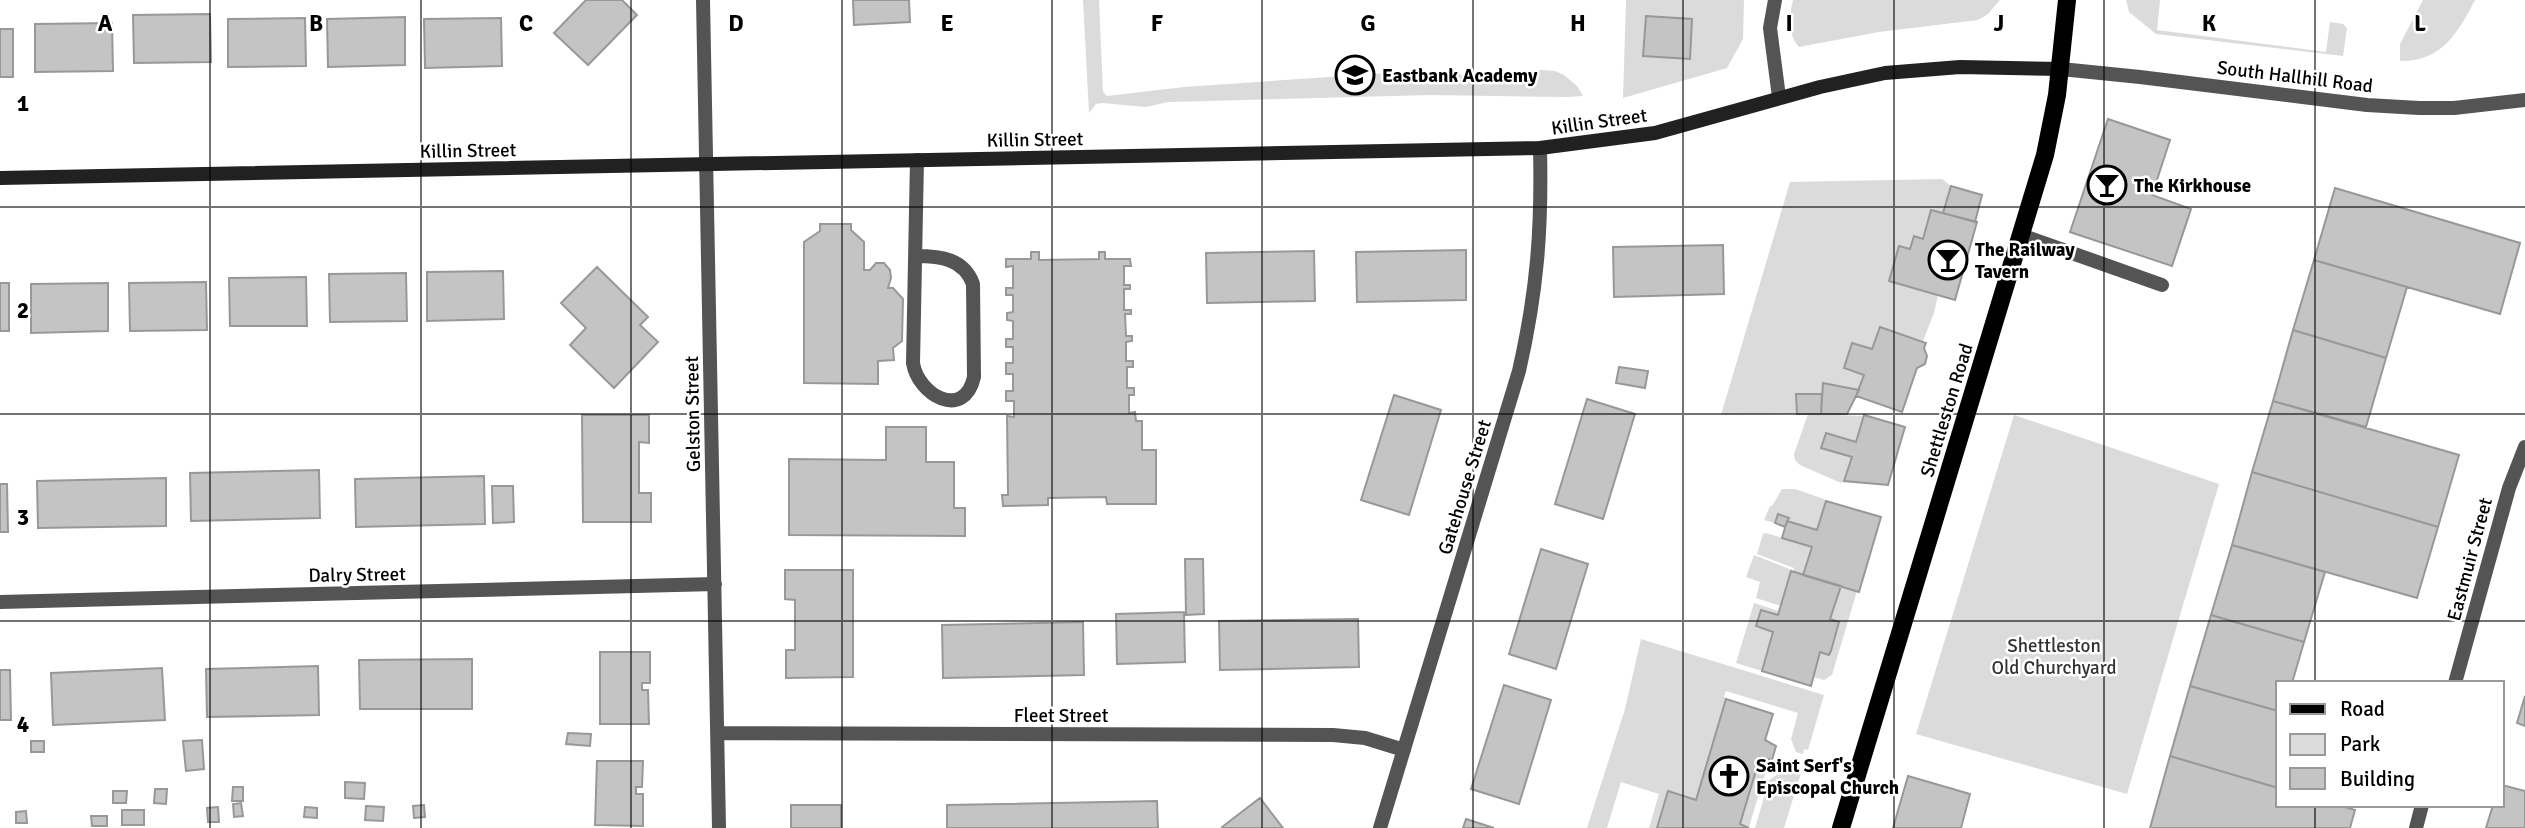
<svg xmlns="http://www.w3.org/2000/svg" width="2525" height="828" font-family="Signika,sans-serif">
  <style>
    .green { fill: #dbdbdb; fill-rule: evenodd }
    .building { fill: #c4c4c4; stroke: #989898; stroke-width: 2 }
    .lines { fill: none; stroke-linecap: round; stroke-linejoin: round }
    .service { stroke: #545454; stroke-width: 14 }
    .minor { stroke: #545454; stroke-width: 14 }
    .tertiary { stroke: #545454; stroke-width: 14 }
    .secondary { stroke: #212121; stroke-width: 14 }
    .primary { stroke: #000; stroke-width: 18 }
    .grid { fill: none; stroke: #000; stroke-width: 2; stroke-opacity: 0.55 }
    .labels { text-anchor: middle; stroke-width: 5; stroke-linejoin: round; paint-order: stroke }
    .poi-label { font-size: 19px; font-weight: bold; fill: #000; stroke: #fff; text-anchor: start }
    .street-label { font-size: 19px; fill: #000; stroke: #fff }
    .park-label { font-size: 19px; fill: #323232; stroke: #fff }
    .grid-label { font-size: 23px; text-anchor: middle; font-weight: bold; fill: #000; stroke: #fff; stroke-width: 5; stroke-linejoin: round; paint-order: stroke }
  </style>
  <rect width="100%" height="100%" fill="#fff"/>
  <path class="green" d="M1083 0H1099L1103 92 1107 96 1184 87 1387 73 1483 75 1539 70 1555 71 1564 75 1577 86 1583 96 1566 97 1431 95 1168 102 1146 107 1102 103 1096 104 1089 113Z
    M1626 0H1744L1743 39 1727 68 1623 98ZM1646 16 1692 19 1690 59 1643 56Z
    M1793 0H2000L1988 14 1978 20 1879 32 1799 47C1787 33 1789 17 1793 0Z
    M2126 0H2160L2157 30 2326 52 2330 22 2343 24 2347 28 2343 56 2156 34 2129 12Z
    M2423 0H2475C2458 33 2441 62 2400 61V44Z
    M1942 179 1951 186 1943 213 1931 210 1923 239 1914 236 1910 249 1890 281 1938 295 1934 313 1923 341 1880 327 1872 349 1852 343 1844 368 1864 375 1859 390 1823 384 1822 394H1797V414L1721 415 1790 182Z
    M1808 414 1863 416 1856 442 1825 433 1822 448 1852 457 1844 481 1841 483 1800 465 1795 460 1794 454Z
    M2014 415 2219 484 2127 794 1916 734Z
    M1782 489H1795L1824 499 1826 502 1817 530 1788 521V518L1778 514 1775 523 1764 520 1770 506H1772Z
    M1766 533 1812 547 1803 575 1793 572 1794 568 1757 554 1763 534Z
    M1754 555 1792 570 1781 606 1756 598 1760 582 1746 577Z
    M1841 586 1857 591 1832 675 1824 680 1813 677 1820 652 1829 655 1830 619Z
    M1754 603 1779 611 1778 615 1761 610 1756 626 1773 632 1762 671 1736 663Z
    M1641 639 1824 695 1808 750 1804 749 1803 754 1796 752 1791 739 1798 713 1726 691 1724 697 1727 698 1696 800 1668 792 1657 828H1649L1659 794 1621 782 1607 828H1587L1625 709Z
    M1760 757 1769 760 1749 827 1740 824Z
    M1792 765 1799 767 1798 771 1801 773 1784 828H1755L1769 780Z"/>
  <path class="building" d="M586 0H622L637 15 588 65 554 33Z
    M853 0H909L910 22 854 25Z
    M210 14 211 62 134 63 133 15Z
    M1646 16 1692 19 1690 59 1643 56Z
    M405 17V65L328 67 327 19Z
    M305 18 306 66 228 67V19Z
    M501 18 502 66 425 68 424 19Z
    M112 23 113 71 35 72V24Z
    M0 29H13V77H0Z
    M2108 119 2170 140 2152 195 2191 209 2172 266 2070 232Z
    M1951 186 1982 195 1975 222 1943 213Z
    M2335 188 2520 243 2500 314 2314 260Z
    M1931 210 1977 222 1955 300 1889 281 1899 246 1910 249 1914 236 1923 239Z
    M820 224H851V230L864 242V270H870L876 263H884L890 270 891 278 888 288H893L903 299 902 341 893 348 894 360 878 361V384L804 383V242L820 231Z
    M1723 245 1724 294 1614 297 1613 247Z
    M1466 250V300L1357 302 1356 252Z
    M1314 251 1315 301 1207 303 1206 253Z
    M1031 252H1039V260L1099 259V252H1105V259H1130L1131 266H1124V285H1130V289H1124V310H1131V314H1125L1126 336H1132V341L1126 342V361H1133V367H1127V388H1134V395H1129V413L1135 412 1136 421H1142V450H1156V504H1107L1106 497 1048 498V505L1003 506 1002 495H1008L1007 416 1014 417V401H1006V391H1013V374H1006V363H1013V347H1006V339H1013V321L1007 320V313L1013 312V295H1006V288H1013V266L1006 267V259H1031Z
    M2314 260 2407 287 2386 358 2293 330Z
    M597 267 648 317 640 325 658 342 614 388 570 345 586 328 561 303Z
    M503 271 504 319 427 321V272Z
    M406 273 407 321 330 322 329 274Z
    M306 277 307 326H230L229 278Z
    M206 282 207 330 130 331 129 283Z
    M0 283H9V331H0Z
    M108 283V331L31 333V284Z
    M1880 327 1926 343 1924 348 1927 356 1925 364 1917 368 1902 412 1856 396 1864 375 1844 368 1852 343 1872 349Z
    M2293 330 2386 358 2366 427 2273 401Z
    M1619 367 1648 371 1645 388 1616 383Z
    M1823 383 1859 390 1847 414H1821Z
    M1796 394H1822L1821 414H1797Z
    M1394 395 1441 410 1409 515 1361 500Z
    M1587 399 1635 414 1603 519 1555 504Z
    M2273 401 2459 455 2438 527 2252 472Z
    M582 415H649V443L639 442V493H651V522H583Z
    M1864 415 1905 427 1888 485 1844 481 1852 457 1821 448 1826 433 1856 442Z
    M886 427H926V462H954V508H965V536L789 535V459L886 460Z
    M319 470 320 518 191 521 190 473Z
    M2252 472 2438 527 2417 598 2232 545Z
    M484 476 485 524 356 527 355 479Z
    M166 478V526L38 528 37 481Z
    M0 484H7L8 532H0Z
    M492 486H513L514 522 493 523Z
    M1826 501 1881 517 1859 592 1803 575 1812 547 1782 538 1787 521 1817 530Z
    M1778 514 1789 518 1785 527 1775 523Z
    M2232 545 2325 572 2304 642 2211 615Z
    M1541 549 1588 564 1556 669 1509 654Z
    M1185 559H1203L1204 614 1186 615Z
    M785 570H853V677L786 678V650H795V600L785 599Z
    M1791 571 1841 586 1830 619 1839 622 1831 651 1829 655 1820 652 1811 686 1762 671 1773 632 1756 626 1761 610 1778 615Z
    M1184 612 1185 662 1117 664 1116 614Z
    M2211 615 2304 642 2292 683H2278V711L2190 686Z
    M1358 619 1359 667 1220 670 1219 621Z
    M1083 622 1084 675 943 678 942 625Z
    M600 652H650V683H642V690H648L649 724H600Z
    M472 659V709H360L359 660Z
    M318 666 319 715 207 717 206 669Z
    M162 668 165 720 53 725 51 673Z
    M0 670H10L11 720H0Z
    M1504 685 1551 700 1519 804 1471 789Z
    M2190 686 2278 711V788L2170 756Z
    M2525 696V726L2517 723Z
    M1726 699 1773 714 1765 740 1776 746 1772 760 1760 757 1740 824 1749 828H1657L1668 791 1696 800Z
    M568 733 591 734 590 746 566 744Z
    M202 740 204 769 186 771 183 741Z
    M31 741H44V752H31Z
    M2170 756 2278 788V805H2338L2355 810 2350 828H2150Z
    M597 761H643L642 787H636V794H643V826L595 825Z
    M1908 776 1970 794 1961 828H1893Z
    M345 782 365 783 364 799 345 798Z
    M2502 785 2525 791V828H2486L2493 805H2502Z
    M233 787H243V801H232Z
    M155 789H167L166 804 154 803Z
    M113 791H127L126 803H113Z
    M1260 798 1283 828H1223L1222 827Z
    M1157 801 1158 828H947V805Z
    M241 803 243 816 234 817 233 804Z
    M424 805 425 817 414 818 413 806Z
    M791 805H841V828H791Z
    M366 806 384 807 383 821 365 820Z
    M218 807 219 822H208L207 808Z
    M305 807 317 808V818L304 817Z
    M122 810H144V825H122Z
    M26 811 27 823H16V812Z
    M91 816H107V826H92Z
    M1466 819 1494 828H1463Z"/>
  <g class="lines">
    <path class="service" d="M2021 235 2162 285
      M916 256C941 256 964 259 973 284L974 377C964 421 918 395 913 363L917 160"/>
    <path class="minor" d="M703 0 719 828
      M1775 0 1770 28 1779 97
      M0 602 715 584
      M2455 683 2509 488 2525 447
      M717 733 1333 735 1365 738 1404 750
      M1380 828 1519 371C1537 292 1542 230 1540 148
      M2416 828 2422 805"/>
    <path class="tertiary" d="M2061 69 2140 77 2367 105 2419 108H2454L2525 100"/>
    <path class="secondary" d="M0 178 1540 148 1655 133 1820 87 1885 73 1960 67 2061 69"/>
    <path class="primary" d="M1841 828 2045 155 2057 95 2067 0"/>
  </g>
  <path class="grid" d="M210 0V828M421 0V828M631 0V828M842 0V828M1052 0V828M1262 0V828M1473 0V828M1683 0V828M1894 0V828M2104 0V828M2315 0V683M0 207H2525M0 414H2525M0 621H2525M2315 805V828"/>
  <defs>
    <symbol id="school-ring" viewBox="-11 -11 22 22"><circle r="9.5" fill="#fff" stroke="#000" stroke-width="1.5"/><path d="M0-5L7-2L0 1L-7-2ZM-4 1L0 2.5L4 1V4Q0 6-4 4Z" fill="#000"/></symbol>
    <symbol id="bar-ring" viewBox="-11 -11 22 22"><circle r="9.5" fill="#fff" stroke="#000" stroke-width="1.5"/><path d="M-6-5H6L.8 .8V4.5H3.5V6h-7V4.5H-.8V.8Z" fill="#000"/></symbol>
    <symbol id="church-ring" viewBox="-11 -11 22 22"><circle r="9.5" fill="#fff" stroke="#000" stroke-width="1.5"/><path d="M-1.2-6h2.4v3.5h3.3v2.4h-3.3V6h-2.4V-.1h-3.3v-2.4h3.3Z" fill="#000"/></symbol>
  </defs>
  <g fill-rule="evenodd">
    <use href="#school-ring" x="1333" y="53" width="44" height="44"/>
    <use href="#bar-ring" x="2085" y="163" width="44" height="44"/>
    <use href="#bar-ring" x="1926" y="238" width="44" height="44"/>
    <use href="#church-ring" x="1707" y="754" width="44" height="44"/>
  </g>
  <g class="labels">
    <g class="poi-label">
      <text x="1382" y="82">Eastbank Academy</text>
      <text x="2134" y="192">The Kirkhouse</text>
      <text x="1975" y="256">The Railway<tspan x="1975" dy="22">Tavern</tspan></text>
      <text x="1756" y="772">Saint Serf's<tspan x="1756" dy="22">Episcopal Church</tspan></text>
    </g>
    <g class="street-label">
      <text transform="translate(2295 76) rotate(7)" y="7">South Hallhill Road</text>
      <text transform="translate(1599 121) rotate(-8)" y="7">Killin Street</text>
      <text transform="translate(1035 139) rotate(-1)" y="7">Killin Street</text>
      <text transform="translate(468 150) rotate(-1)" y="7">Killin Street</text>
      <text transform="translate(1946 410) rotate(-73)" y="7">Shettleston Road</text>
      <text transform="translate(692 414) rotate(-91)" y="7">Gelston Street</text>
      <text transform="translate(1464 487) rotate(-73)" y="7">Gatehouse Street</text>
      <text transform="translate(2469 559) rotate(-75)" y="7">Eastmuir Street</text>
      <text transform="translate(357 574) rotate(-1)" y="7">Dalry Street</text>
      <text x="1061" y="722">Fleet Street</text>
    </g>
    <g class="park-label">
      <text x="2054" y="652">Shettleston<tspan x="2054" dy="22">Old Churchyard</tspan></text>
    </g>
  </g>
  <g class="grid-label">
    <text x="105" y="31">A</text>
    <text x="316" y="31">B</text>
    <text x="526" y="31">C</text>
    <text x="736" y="31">D</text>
    <text x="947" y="31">E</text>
    <text x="1157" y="31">F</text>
    <text x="1368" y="31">G</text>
    <text x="1578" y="31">H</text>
    <text x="1789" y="31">I</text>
    <text x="1999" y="31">J</text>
    <text x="2209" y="31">K</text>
    <text x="2420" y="31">L</text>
    <text x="23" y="111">1</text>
    <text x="23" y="318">2</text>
    <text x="23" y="525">3</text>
    <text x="23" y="732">4</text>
  </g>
  <rect x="2276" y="681" width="228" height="126" fill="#ffffff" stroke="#999999" stroke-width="2"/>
  <rect x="2290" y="704" width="35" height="10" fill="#000000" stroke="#999999" stroke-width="2"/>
  <text x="2340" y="716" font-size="21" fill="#000000">Road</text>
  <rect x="2290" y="734" width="35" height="21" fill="#dbdbdb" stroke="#999999" stroke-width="2"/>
  <text x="2340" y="751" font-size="21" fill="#000000">Park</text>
  <rect x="2290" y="768" width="35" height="21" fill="#c4c4c4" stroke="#999999" stroke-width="2"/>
  <text x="2340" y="786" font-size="21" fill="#000000">Building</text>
</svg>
